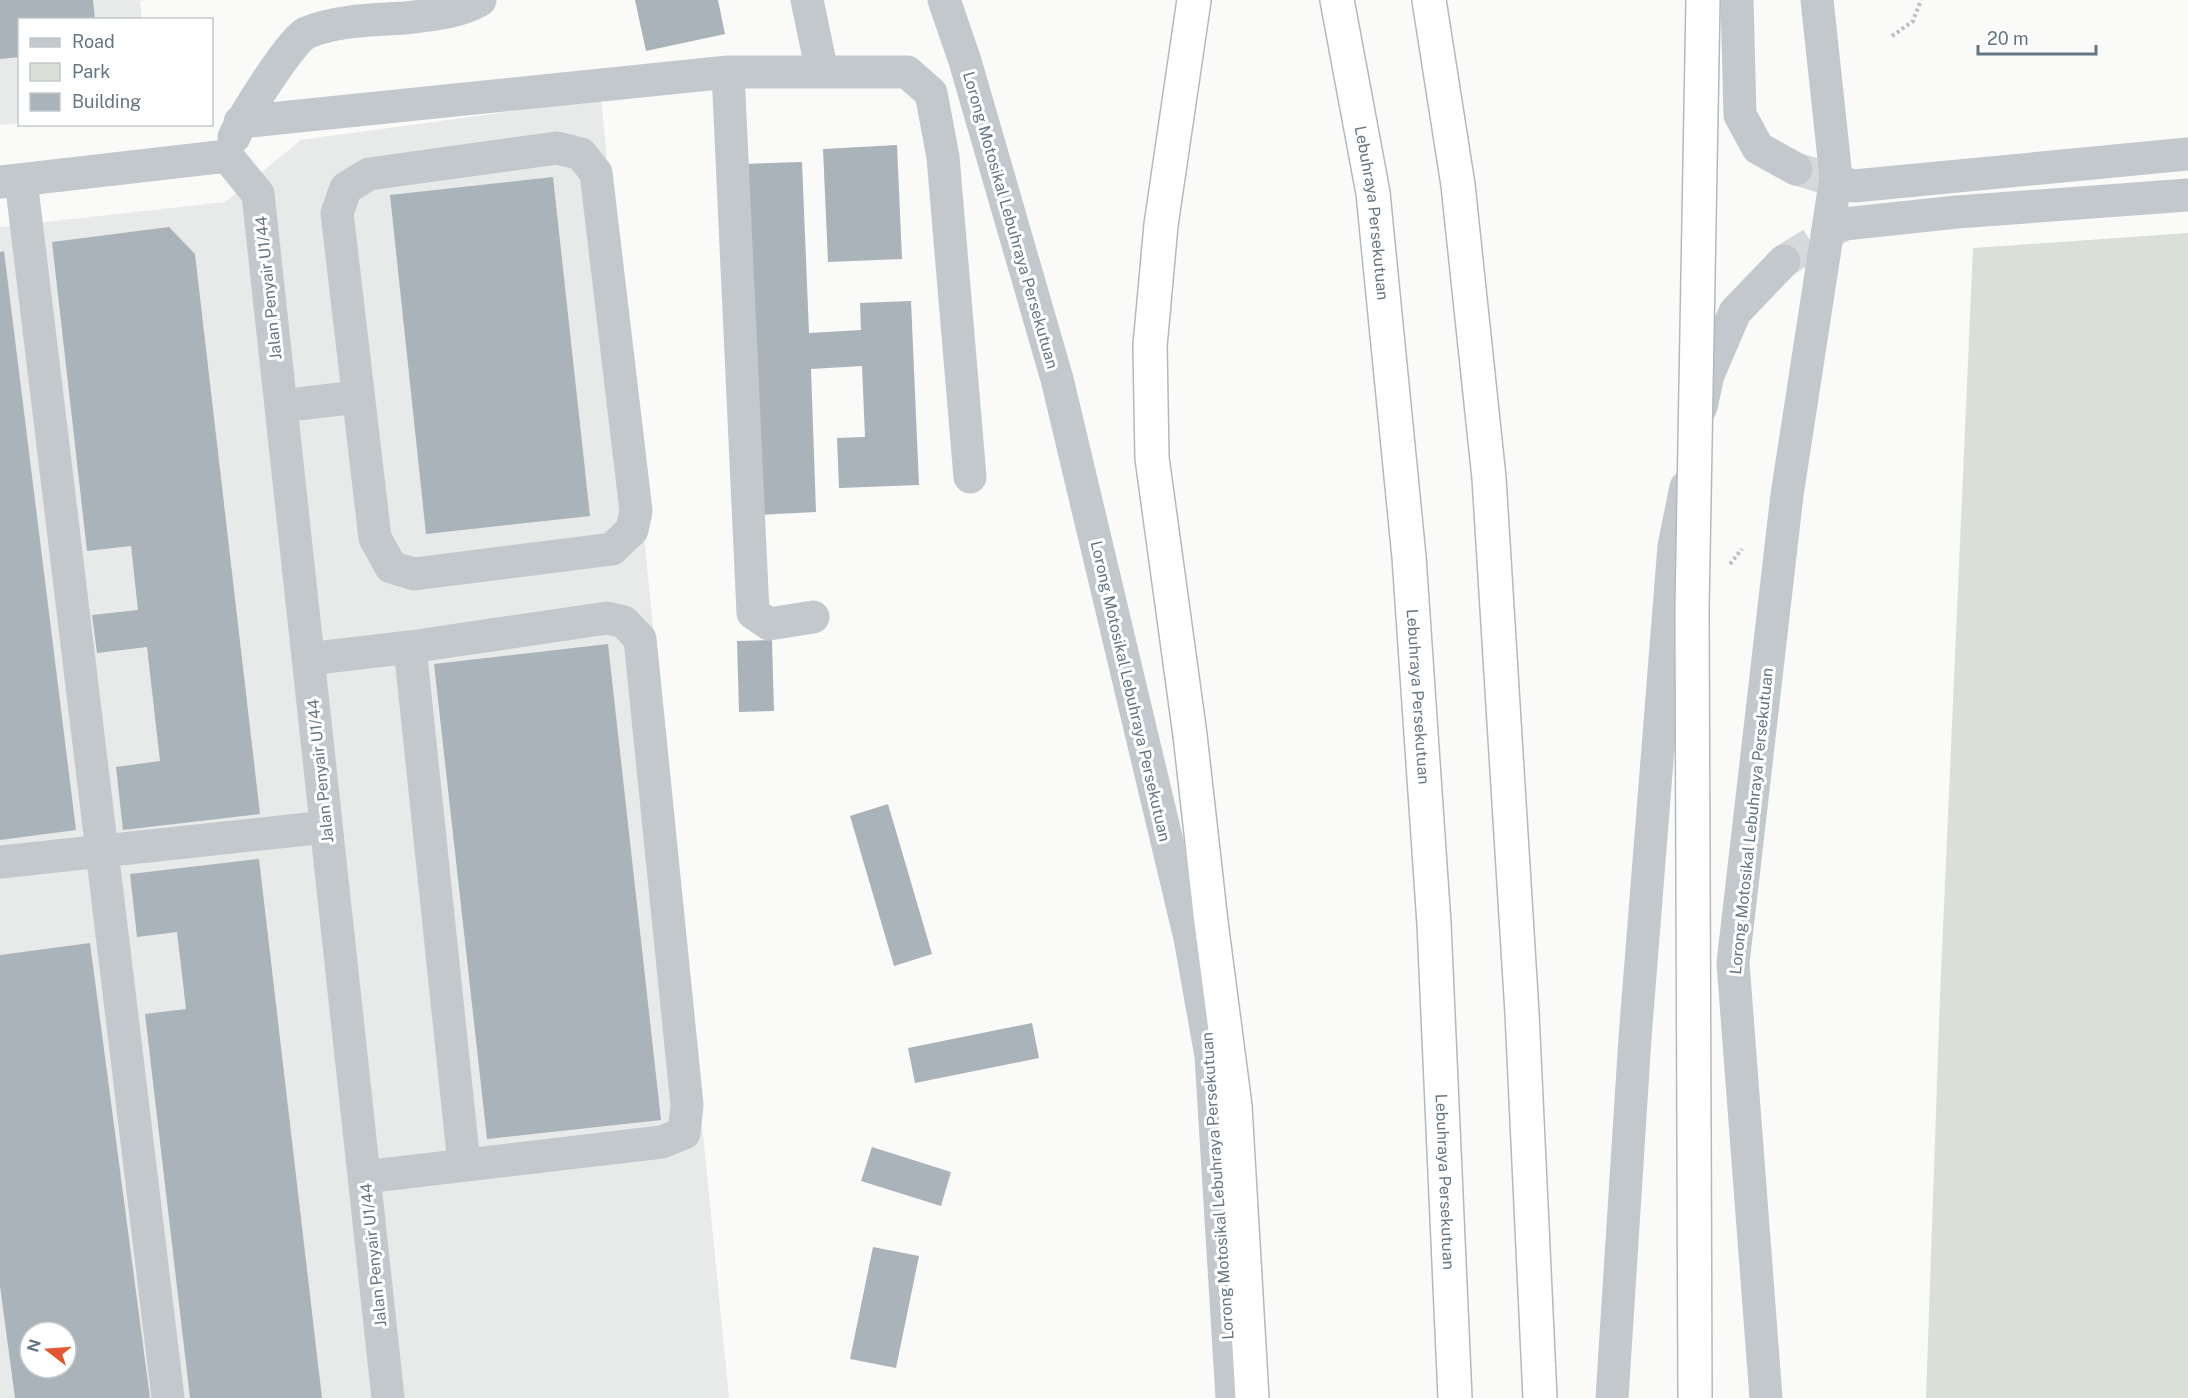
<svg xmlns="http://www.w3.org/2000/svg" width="2188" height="1398" font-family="'Public Sans',sans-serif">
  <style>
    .built { fill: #e8e9e9; fill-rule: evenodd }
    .green { fill: #dadfd7 }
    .building { fill: #aab3b9; fill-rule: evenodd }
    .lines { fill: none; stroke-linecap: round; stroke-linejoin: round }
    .minor-tunnel { stroke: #d5d9db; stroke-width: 33; stroke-dasharray: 33 16; stroke-linecap: butt }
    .highway-casing { stroke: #b4b9bd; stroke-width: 36 }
    .path { stroke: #bbbfc2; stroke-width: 4; stroke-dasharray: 3 3; stroke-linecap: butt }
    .minor { stroke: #c3c8cc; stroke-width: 33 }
    .highway { stroke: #fff; stroke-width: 33 }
    .highway-bridge-casing { stroke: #b4b9bd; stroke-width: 36; stroke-linecap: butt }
    .highway-bridge { stroke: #fff; stroke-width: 33 }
    .labels { text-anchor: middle; stroke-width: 6; stroke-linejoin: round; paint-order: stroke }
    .street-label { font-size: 16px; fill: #657683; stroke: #fff }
  </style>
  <rect width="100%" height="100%" fill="#fafaf8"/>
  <path class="built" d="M0 0H147L140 1 142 19 20 20 19 123 0 125Z
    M601 99 729 1398H0V227L225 202 301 140ZM30 1332H66V1368H30Z"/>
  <path class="green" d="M2188 233V1398H1926L1940 997 1973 248Z"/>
  <path class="building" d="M0 0H93L95 20H20V57L0 59Z
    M635 0H718L725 34 646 51Z
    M897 145 902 259 828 262 823 149Z
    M802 162 809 333 861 330 860 303 911 301 919 485 839 488 837 438 865 437 862 366 811 369 816 512 757 515 743 164Z
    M553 177 590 516 426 534 390 195Z
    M169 227 195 254 260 814 123 830 116 767 160 761 147 647 97 653 92 615 138 610 131 546 87 551 52 242Z
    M4 251 76 830 0 840V252Z
    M772 640 774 711 739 712 737 641Z
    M608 644 661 1120 487 1139 434 664Z
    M888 804 932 954 894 966 850 816Z
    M259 859 322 1398H190L145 1014 186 1009 177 932 137 937 130 874Z
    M90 943 150 1398H15L0 1286V955ZM30 1332H66V1368H30Z
    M1032 1023 1039 1058 915 1083 908 1048Z
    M872 1147 951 1172 941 1206 861 1181Z
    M873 1247 919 1256 896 1368 850 1359Z"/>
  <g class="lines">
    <path class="minor-tunnel" d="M1796 169 1841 182
      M1784 261 1844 224"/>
    <defs>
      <g id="highway">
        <path d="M1194 0 1161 225 1150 346 1152 458 1190 735 1211 922 1235 1106 1252 1398"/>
        <path id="s1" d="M1337 0 1373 193 1409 557 1434 924 1455 1398"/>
        <path d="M1429 0 1458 185 1489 478 1522 1013 1540 1398"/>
      </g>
    </defs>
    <use href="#highway" class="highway-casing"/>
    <path class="path" d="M1892 36 1913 21 1921 0
      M1730 564 1742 549"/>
    <path class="minor" d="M807 0 822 72
      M944 0 965 61 1057 379 1190 938 1211 1056 1232 1398
      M1737 0 1740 115 1758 148 1796 169
      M728 72 753 613 769 624 813 617
      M240 122 728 72H907L931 93 943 157 970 477
      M234 137C242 119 291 40 306 33 337 20 373 20 405 18 430 15 458 13 480 0
      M557 148 581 154 596 173 636 511 632 530 612 549 414 574 391 567 375 538 337 213 346 188 369 174Z
      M227 156 258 194 388 1398
      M21 180 168 1398
      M0 182 227 156
      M1841 182 1854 186 2188 154
      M1844 224 1957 212 2188 195
      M281 406 357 397
      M1701 407 1708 375 1735 312 1784 261
      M410 647 464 1164
      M308 659 410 647 607 618 624 622 640 639 687 1105 684 1133 662 1142 364 1177
      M0 862 326 827
      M1612 1398 1635 1038 1674 546 1686 487
      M1766 1398 1733 963 1787 495 1836 177 1817 0"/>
    <use href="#highway" class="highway"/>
    <defs>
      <path id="highway-bridge" d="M1695 1398 1692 609 1703 0"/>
    </defs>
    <use href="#highway-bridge" class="highway-bridge-casing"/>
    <use href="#highway-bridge" class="highway-bridge"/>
  </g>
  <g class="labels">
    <g class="street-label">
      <text dy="6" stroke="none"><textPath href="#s1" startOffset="216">Lebuhraya Persekutuan</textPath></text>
      <text transform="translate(1011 220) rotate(74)" y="6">Lorong Motosikal Lebuhraya Persekutuan</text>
      <text transform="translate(268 288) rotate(-96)" y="6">Jalan Penyair U1/44</text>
      <text transform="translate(1131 691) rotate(77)" y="6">Lorong Motosikal Lebuhraya Persekutuan</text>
      <text dy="6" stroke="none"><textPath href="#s1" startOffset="702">Lebuhraya Persekutuan</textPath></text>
      <text transform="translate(320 771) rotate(-96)" y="6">Jalan Penyair U1/44</text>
      <text transform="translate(1751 821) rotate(-84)" y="6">Lorong Motosikal Lebuhraya Persekutuan</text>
      <text dy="6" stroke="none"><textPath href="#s1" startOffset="1188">Lebuhraya Persekutuan</textPath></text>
      <text transform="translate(1217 1186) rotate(-94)" y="6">Lorong Motosikal Lebuhraya Persekutuan</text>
      <text transform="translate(373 1255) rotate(-96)" y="6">Jalan Penyair U1/44</text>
    </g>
  </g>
  <rect x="18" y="18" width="195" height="108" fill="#ffffff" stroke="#c1c8cd" stroke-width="1.5"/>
  <rect x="30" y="38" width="30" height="9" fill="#c3c8cc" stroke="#c1c8cd" stroke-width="1.5"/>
  <text x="72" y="48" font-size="18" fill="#657683">Road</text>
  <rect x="30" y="63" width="30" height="18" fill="#dadfd7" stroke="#c1c8cd" stroke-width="1.5"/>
  <text x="72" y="78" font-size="18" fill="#657683">Park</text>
  <rect x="30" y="93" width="30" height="18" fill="#aab3b9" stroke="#c1c8cd" stroke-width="1.5"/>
  <text x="72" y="108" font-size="18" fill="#657683">Building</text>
  <g transform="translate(48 1350) rotate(287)"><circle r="28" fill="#ffffff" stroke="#c1c8cd" stroke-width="1.5"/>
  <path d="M0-4.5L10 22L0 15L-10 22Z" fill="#e4572e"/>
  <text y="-9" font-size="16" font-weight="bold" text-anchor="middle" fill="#657683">N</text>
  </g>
  <path d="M1978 45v9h118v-9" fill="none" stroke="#657683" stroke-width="3"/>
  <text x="1987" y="45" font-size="18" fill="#657683" stroke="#ffffff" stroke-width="4.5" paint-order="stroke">20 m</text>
</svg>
